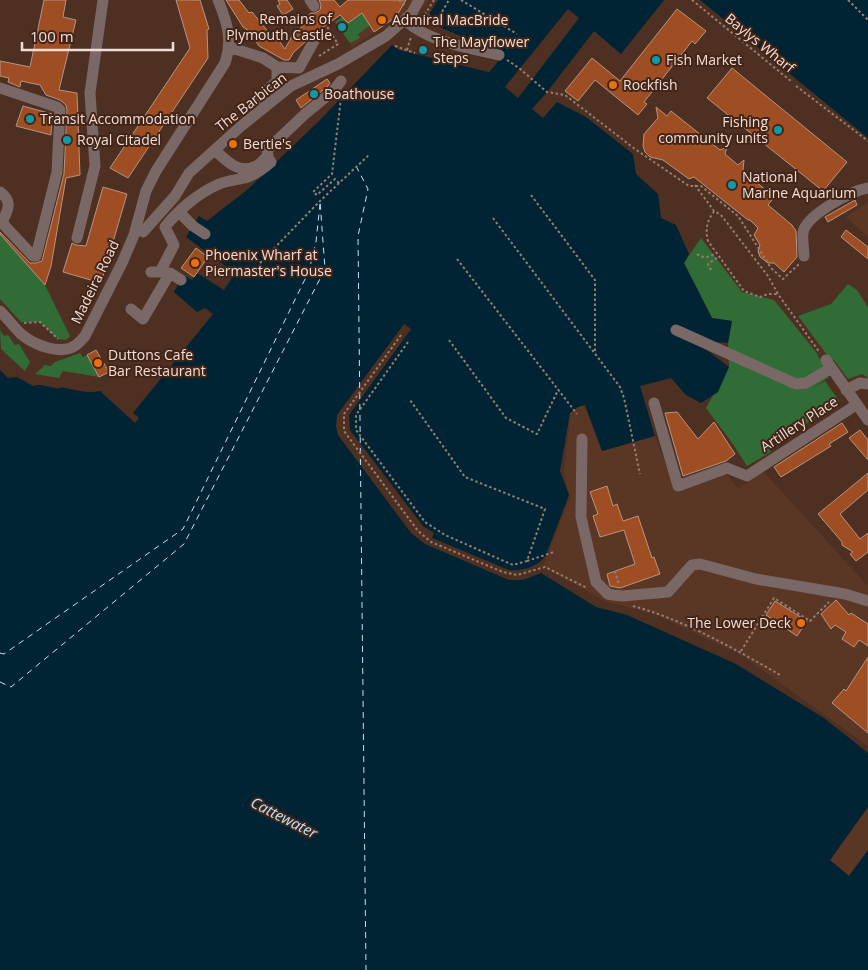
<svg xmlns="http://www.w3.org/2000/svg" width="868" height="970" font-family="'Open Sans',sans-serif">
  <style>
    .built { fill: #5a3625 }
    .green { fill: #316c37 }
    .water { fill: #002433; fill-rule: evenodd }
    .pier { fill: #4d3022 }
    .lines { fill: none; stroke-linecap: round; stroke-linejoin: round }
    .ferry { stroke: #b6e7ff; stroke-width: 1; stroke-dasharray: 6 5; stroke-linecap: butt }
    .building { fill: #9f4e23; stroke: #b79483 }
    .path { stroke: #977e72; stroke-width: 2; stroke-dasharray: 2.5 2.5; stroke-linecap: butt }
    .minor { stroke: #796865; stroke-width: 11 }
    .food-dot { fill: #e8710a; stroke: #422518; stroke-width: 2 }
    .culture-dot { fill: #0f9aa8; stroke: #422518; stroke-width: 2 }
    .labels { text-anchor: middle; stroke-width: 4; stroke-linejoin: round; paint-order: stroke }
    .poi-label { font-size: 14px; fill: #f2ded5; stroke: #422518; text-anchor: start }
    .street-label { font-size: 14px; fill: #f2ded5; stroke: #422518 }
    .water-label { font-size: 15px; font-style: italic; fill: #b6e7ff; stroke: #422518 }
  </style>
  <rect width="100%" height="100%" fill="#4d3022"/>
  <path class="built" d="M378 0H429L426 5 403 13 352 47 342 32Z
    M868 202V237L846 217Z
    M584 405 602 451 655 436 675 490 726 474 738 489 762 470 868 586V746L741 655 657 615 605 601 543 567 570 497 564 473 570 413 578 407Z
    M868 807V850L849 876 830 861Z"/>
  <path class="green" d="M364 11 372 24 358 34 360 38 350 43 335 22 342 17 348 23Z
    M0 233 45 285 70 336 66 340 58 339 40 322H21L0 299Z
    M701 238 742 292 774 300 816 352 829 377 812 389 825 381 839 401 803 426 798 419 765 442 771 452 747 466 733 444 706 408 729 367 728 343 732 321 712 318 684 263Z
    M848 284 857 290 868 307V378L862 374 848 379 834 360 830 359 798 316 831 304Z
    M0 330 4 336 8 335 15 345 19 344 30 362 25 371 1 349Z
    M80 353 83 357 87 355 99 377 63 371 59 378 35 374 43 367 44 365 51 366 55 362Z"/>
  <path class="water" d="M438 0H664L621 54 594 31 547 92 532 109 543 118 557 102 586 117 633 154 636 174 658 194 661 218 676 225 689 254 684 263 712 318 732 321 728 343 714 342 704 348 729 367 718 392 701 403 686 395 671 378 640 386 655 436 602 451 585 405 578 407 570 413 560 471 569 495 546 555C538 567 523 571 509 570L432 538 434 533 423 526 350 430 349 415 411 329 404 324 337 415 336 426 338 435 411 533 425 544 509 580H523L541 573 596 607 627 615 736 664 824 718 868 753V807L830 860 849 876 868 850V970H0V370L8 378 17 377 33 386C43 383 48 388 57 388 63 389 59 386 65 388 76 390 88 394 100 391L135 423 139 418 133 413 213 314 205 308 197 312 174 292 183 275 192 280 197 273 224 290 235 273 186 237 199 216 207 221 247 190 319 121 392 45 400 50 489 72 499 60 497 52 425 21ZM568 9 579 18 518 98 505 87Z
    M700 0H868V138Z"/>
  <path class="pier" d="M425 21 497 52 499 60 489 72 400 50 392 45 394 43 401 48 489 69 497 59 496 54 423 22Z"/>
  <g class="lines">
    <path class="ferry" d="M356 166 368 189 358 236 366 970
      M0 653 4 654 183 529 309 271 316 242 320 204
      M0 682 11 687 184 544 325 269 320 201"/>
  </g>
  <path class="building" d="M44 0H66L63 17 76 20 59 90 77 93 80 175 66 178 51 266 45 285 0 234V232L30 263H36L42 261 64 174 67 110 66 105 60 100 46 95 40 85 21 81 20 87 8 82 9 78 0 76V61L30 67Z
    M176 0H200L209 29 207 30 208 58 128 178 110 168 190 48Z
    M226 0H239L249 13 252 12 270 34 271 33 276 39 277 38 285 49 293 34 309 21 306 17 311 13H315L320 10 321 5 319 0H334L340 7 348 0H406L396 17 374 32 362 13 348 23 340 15 314 34 310 35 305 42 293 53 289 60H284L259 46 249 31 243 27Z
    M278 0H287L293 9 283 15 277 6 280 4Z
    M677 9 706 31 695 44 692 41 644 102 647 104 638 115 595 80 578 101 565 91 592 58 620 81Z
    M732 68 847 162 823 191 707 98Z
    M327 79 330 83 328 86 301 108 296 100Z
    M23 106 52 114 51 135 16 126Z
    M656 107 667 116 671 111 720 150 727 147 725 154 738 165 744 160 743 171 767 191 778 192 768 205 792 225 796 231 797 257 784 272 774 263H768L760 257 758 251 760 245 754 235 758 228 750 220H748L694 177 689 179 663 160 650 157 645 152 643 146 644 134 658 118Z
    M103 187 127 194 101 283 63 272 72 243 76 245 86 246Z
    M855 200 857 205 828 222 825 217Z
    M846 230 868 247V259L841 237Z
    M196 248 208 257 194 277 181 268Z
    M96 350 109 372 99 377 87 355Z
    M677 412 698 439 714 422 735 454 726 461 683 476 665 413Z
    M842 423 848 432 829 444 831 446 781 477 774 467Z
    M860 430 868 440V460L849 438Z
    M868 473V490L840 514 860 539 868 533V552L856 561 850 554 853 552 842 545V542L818 514Z
    M607 486 613 506 617 504 623 521 638 516 652 558 654 557 660 574 620 588 610 586 607 574 635 564 624 530 600 537 593 516 598 514 590 492Z
    M836 600 849 615 851 613 868 624V646L859 640 854 647 842 639 846 632 835 625 831 629 821 614Z
    M775 601 807 621 797 636 766 615Z
    M868 657V733L832 703 844 689 846 691Z"/>
  <g class="lines">
    <path class="path" d="M399 0 405 6
      M461 0 517 34
      M692 0 792 82
      M848 0 868 20
      M428 15 437 20 449 0
      M422 19 434 0
      M395 46 415 53
      M407 50 411 37
      M319 56 338 44 326 25
      M507 60 519 68 547 92 565 95 635 149 689 186H701L738 216 771 268 783 279 799 264
      M796 86 868 141
      M339 183 335 179 317 195 313 192 332 174 341 98
      M695 185 714 211 721 215 768 276 778 294 820 353
      M531 195 595 280V353
      M714 211C707 222 705 228 708 241L744 291 760 297 768 294H778
      M493 218 620 387 624 398 640 474
      M697 254C703 259 710 257 716 253
      M457 259 577 414
      M260 263 320 201 370 154
      M711 270 708 264 718 257
      M24 323 40 322 58 339
      M401 335 344 414V431L418 531 431 542 503 572 517 575 545 567 587 588
      M449 340 506 418 537 434 558 390
      M408 342 356 415V430L425 522 445 535 513 565 527 561 545 509 465 477 410 400
      M527 561 554 552
      M615 571 619 585
      M633 606C684 620 735 649 780 675
      M741 651 774 598 810 621 829 602"/>
    <path class="minor" d="M310 0 314 6
      M405 20C428 42 469 48 499 55
      M229 47 263 58 277 67 299 68 314 41
      M0 88 57 107 60 110 57 172 36 256H33L4 225 3 220C9 208 12 201 0 192
      M257 100 277 81V67
      M215 150C226 161 240 175 256 166 261 164 265 158 268 155L267 150 305 114 333 91 341 81
      M179 212 193 226 205 234
      M143 232 175 196 189 173 240 127 291 86 338 64 386 36 412 13 419 0
      M77 238 95 166 90 93 103 0
      M804 256C804 248 801 236 804 229 811 213 851 191 868 188
      M151 272H160L174 245 165 227C178 210 199 193 217 185 227 180 238 180 248 177 256 174 264 168 271 162L267 157
      M131 309 143 319 170 273 181 280
      M0 311C7 318 14 327 21 334 34 345 61 356 76 345 79 343 82 339 85 336L122 263 134 235 146 191 156 171 225 63C233 40 227 22 218 0
      M676 330 796 384 806 383 831 368
      M826 360 868 420
      M846 390 860 383 868 384
      M654 403 678 486 727 468 747 476 856 405
      M582 439 581 517 596 582 608 594 613 595 622 596 668 592 692 565 700 564 756 579 845 594 868 601"/>
  </g>
  <g class="food-dot">
    <circle cx="382" cy="20" r="5"/>
    <circle cx="613" cy="85" r="5"/>
    <circle cx="233" cy="144" r="5"/>
    <circle cx="195" cy="263" r="5"/>
    <circle cx="98" cy="363" r="5"/>
    <circle cx="801" cy="623" r="5"/>
  </g>
  <g class="culture-dot">
    <circle cx="342" cy="27" r="5"/>
    <circle cx="423" cy="50" r="5"/>
    <circle cx="656" cy="60" r="5"/>
    <circle cx="314" cy="94" r="5"/>
    <circle cx="30" cy="119" r="5"/>
    <circle cx="778" cy="130" r="5"/>
    <circle cx="67" cy="140" r="5"/>
    <circle cx="732" cy="185" r="5"/>
  </g>
  <g class="labels">
    <g class="poi-label">
      <text x="332" y="24" text-anchor="end">Remains of<tspan x="332" dy="16">Plymouth Castle</tspan></text>
      <text x="392" y="25">Admiral MacBride</text>
      <text x="433" y="47">The Mayflower<tspan x="433" dy="16">Steps</tspan></text>
      <text x="666" y="65">Fish Market</text>
      <text x="623" y="90">Rockfish</text>
      <text x="324" y="99">Boathouse</text>
      <text x="40" y="124">Transit Accommodation</text>
      <text x="768" y="127" text-anchor="end">Fishing<tspan x="768" dy="16">community units</tspan></text>
      <text x="77" y="145">Royal Citadel</text>
      <text x="243" y="149">Bertie's</text>
      <text x="742" y="182">National<tspan x="742" dy="16">Marine Aquarium</tspan></text>
      <text x="205" y="260">Phoenix Wharf at<tspan x="205" dy="16">Piermaster's House</tspan></text>
      <text x="108" y="360">Duttons Cafe<tspan x="108" dy="16">Bar Restaurant</tspan></text>
      <text x="791" y="628" text-anchor="end">The Lower Deck</text>
    </g>
    <g class="street-label">
      <text transform="translate(760 43) rotate(39)" y="5">Baylys Wharf</text>
      <text transform="translate(251 102) rotate(-38)" y="5">The Barbican</text>
      <text transform="translate(95 282) rotate(-64)" y="5">Madeira Road</text>
      <text transform="translate(799 424) rotate(-33)" y="5">Artillery Place</text>
    </g>
    <g class="water-label">
      <text transform="translate(284 818) rotate(27)" y="5">Cattewater</text>
    </g>
  </g>
  <path d="M22 42v8h151v-8" fill="none" stroke="#f2ded5" stroke-width="2.5"/>
  <text x="30" y="42" font-size="15" fill="#f2ded5" stroke="#422518" stroke-width="4" paint-order="stroke">100 m</text>
</svg>
